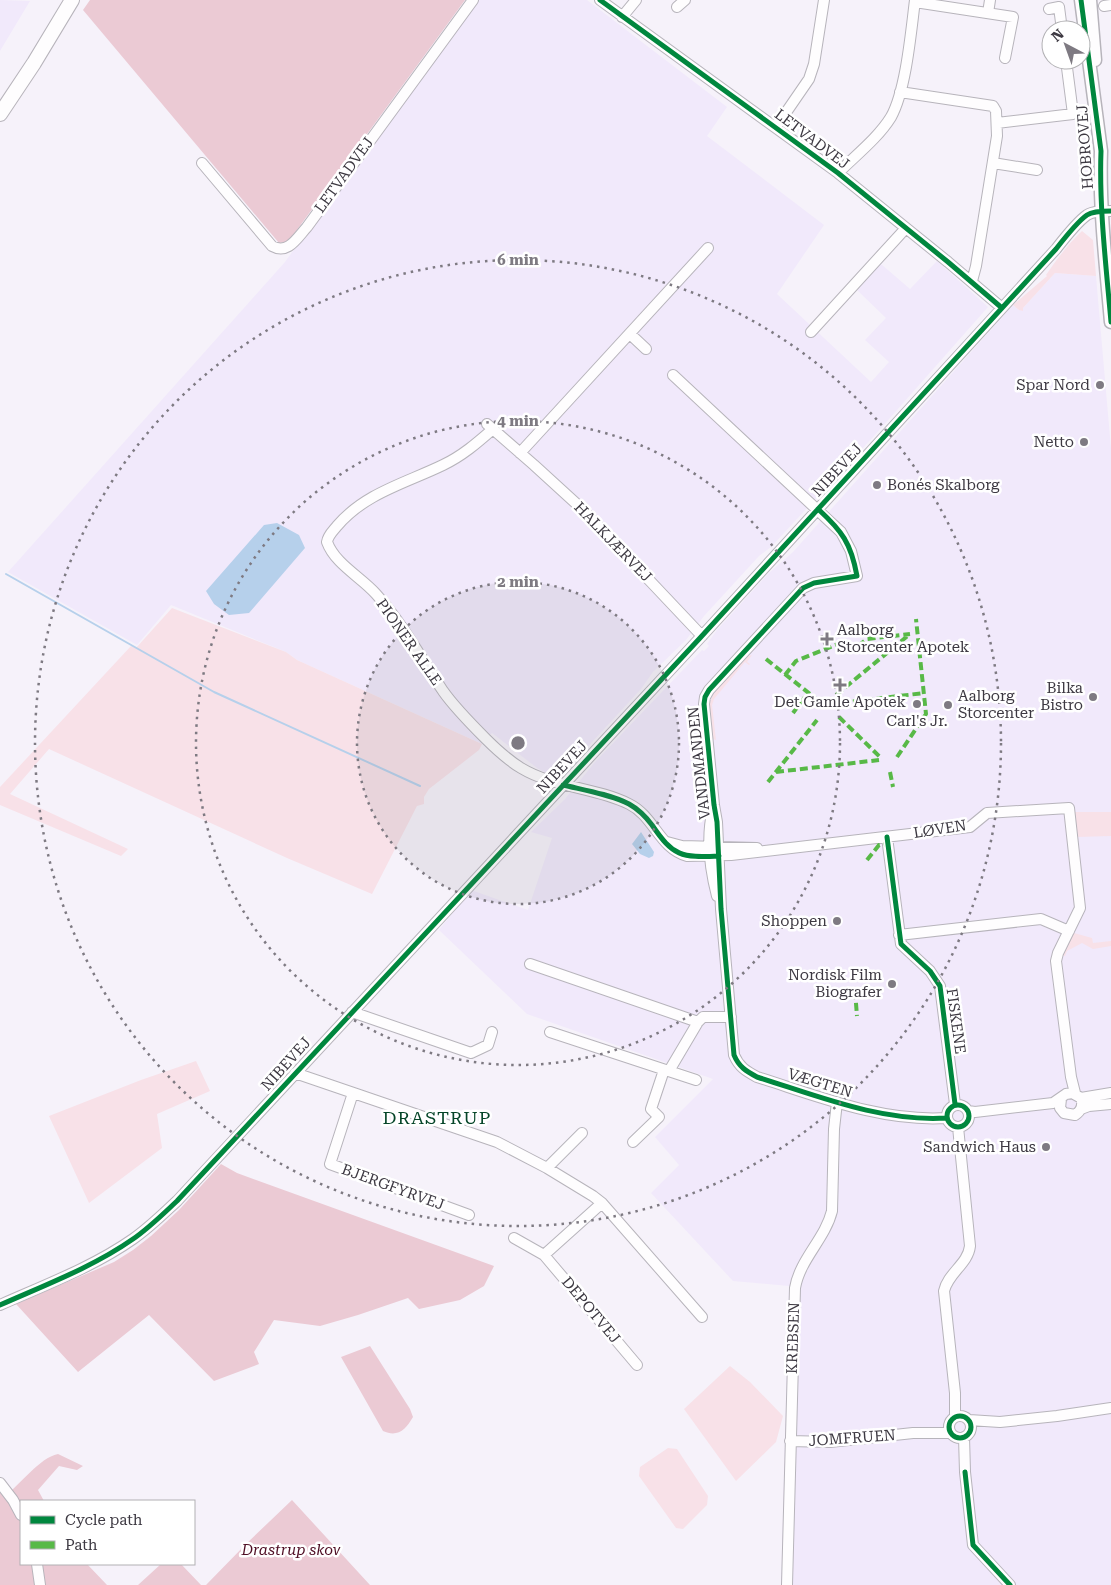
<svg xmlns="http://www.w3.org/2000/svg" width="1111" height="1585" font-family="'Roboto Serif',serif">
  <style>
    .built { fill: #f1e9fb }
    .green { fill: #f8e1e8 }
    .forest { fill: #ebcad4 }
    .water { fill: #b6d0eb }
    .lines { fill: none; stroke-linecap: round; stroke-linejoin: round }
    .stream { stroke: #b6d0eb; stroke-width: 2 }
    .minor-casing { stroke: #b7b4bb; stroke-width: 12 }
    .major-casing { stroke: #b7b4bb; stroke-width: 15 }
    .highway-casing { stroke: #b7b4bb; stroke-width: 16 }
    .minor { stroke: #fefdfe; stroke-width: 10 }
    .major { stroke: #fefdfe; stroke-width: 12 }
    .highway { stroke: #fefdfe; stroke-width: 14 }
    .quiet { stroke: #58b947; stroke-width: 4; stroke-dasharray: 8 4; stroke-linecap: butt }
    .cycleway-casing { stroke: #fff; stroke-width: 8 }
    .cycleway { stroke: #00873e; stroke-width: 5 }
    .ring { fill: none; stroke: #7e7a82; stroke-width: 2.5; stroke-dasharray: 2.5 5 }
    .poi-dot { fill: #7e7a82; stroke: #fff; stroke-width: 2 }
    .labels { text-anchor: middle; stroke-width: 5; stroke-linejoin: round; paint-order: stroke }
    .street-label { font-size: 15px; fill: #3d3942; stroke: #fff }
    .poi-label { font-size: 15px; fill: #3d3942; stroke: #fff; text-anchor: end }
    .park-label { font-size: 15px; font-style: italic; fill: #4e0d23; stroke: #fff }
    .quarter-label { font-size: 18px; letter-spacing: 1px; fill: #054528; stroke: #fff }
    .centre { fill: #7e7a82; stroke: #fff; stroke-width: 2.5 }
    .ring-label { font-size: 15px; text-anchor: middle; font-weight: bold; fill: #7e7a82; stroke: #fff; stroke-width: 5; stroke-linejoin: round; paint-order: stroke }
  </style>
  <rect width="100%" height="100%" fill="#f6f2fa"/>
  <path class="built" d="M0 0 30 1 0 51Z
    M474 0H587L727 107 707 136 824 225 777 294 871 382 889 362 865 340 886 318 857 290 881 264 910 289 937 261 988 307 874 436 771 547 759 556 704 616 686 640 653 672 641 689 581 754 558 775 548 774 537 768 492 733 482 744 297 660 286 652 171 605 137 645 8 572 285 262Z
    M1055 273 1096 276 1111 449V1585H781L789 1286 733 1281 651 1193 679 1165 655 1137 713 1079 527 1014 439 930 471 890 528 910 552 838 531 832 565 799 595 762 702 650 704 651 709 646 707 644 717 630 769 573 793 552 1013 305 1019 310 1023 308Z"/>
  <path class="green" d="M1082 231 1093 240 1096 276 1055 273 1023 308V311L1019 310 1013 305 1047 276 1046 275C1057 259 1068 244 1082 231Z
    M172 608 286 652 297 660 482 744 479 750 429 789 424 797V804L417 806 372 894 287 858 49 749 10 794 128 849 121 856 0 805V787L131 646 136 648Z
    M752 655 747 662 750 664 749 665 745 662 714 699 712 705 716 740 713 739C711 727 708 715 710 703 713 688 736 669 746 657Z
    M1073 812H1111V836L1077 837Z
    M1074 933 1092 938 1093 943 1111 941V946L1093 949 1082 943 1067 951 1065 956 1061 955 1072 934Z
    M196 1061 210 1091 157 1114 162 1148 89 1203 49 1116 141 1080Z
    M730 1366 750 1382 783 1416 776 1442 736 1481 684 1409Z
    M668 1448 677 1449 708 1496 707 1505 683 1529 676 1528 639 1476 640 1467Z"/>
  <path class="forest" d="M90 0H465L291 238 285 242 279 243 83 10Z
    M221 1164 237 1173 494 1266 484 1286 460 1300 419 1309 408 1298 358 1315 320 1326 274 1320 254 1352 259 1364 214 1381 149 1315 78 1372 16 1304 114 1262 133 1250 151 1236 179 1210Z
    M370 1346 410 1409 413 1417C406 1429 398 1438 383 1431L341 1357Z
    M58 1454 83 1466 77 1470 59 1466 38 1490 44 1501H21V1564H87L107 1585H0V1492L4 1497C21 1484 39 1458 58 1454Z
    M292 1500 370 1585H206L246 1544Z
    M161 1564H181L201 1585H138Z"/>
  <path class="water" d="M277 523 299 535 305 548 249 613 229 615 214 604 206 591 264 525Z
    M641 832 654 852 653 856 649 858 640 854 632 844Z"/>
  <g class="lines">
    <path class="stream" d="M6 574 214 692 420 786"/>
    <defs>
      <path id="minor" d="M600 0 838 173 948 262 1002 308
        M915 2 1013 17 1005 58
        M1104 6 1111 5
        M677 7 685 0
        M1049 9 1059 7 1062 30
        M988 13 990 0
        M622 17 636 0
        M900 92 993 106 996 111 997 136 976 266 972 281
        M997 123 1073 114 1066 60
        M776 127 809 79 814 64 824 0
        M202 163 272 246C288 255 297 238 307 227L473 0
        M993 163 1037 170
        M838 173C856 155 878 138 891 117 906 90 911 32 915 0
        M811 332 906 228
        M630 334 646 349
        M673 375 841 532 851 551 857 576 814 583 803 588 709 690 705 697 704 704 714 805 717 822 721 909 734 1055C739 1067 746 1071 757 1077 818 1096 881 1122 946 1118
        M487 424 534 465 581 508 702 636
        M493 429C477 443 462 456 443 465 406 483 365 493 337 526 333 531 328 535 327 542 335 564 361 577 376 594 403 624 421 658 443 691 455 708 471 724 486 739 496 749 508 760 521 768 554 788 595 787 629 804 654 816 659 848 687 856L731 855 970 827 987 813 1069 808 1080 908 1058 953 1056 961 1071 1077 1075 1093
        M520 453 708 248
        M713 809C706 837 710 869 717 896
        M887 837 901 944 930 971 940 986 955 1104
        M667 842 682 846 757 848
        M899 935 1041 919 1069 931
        M530 964 698 1022
        M352 1012 471 1053 488 1045 492 1032
        M550 1032 696 1080
        M669 1071 698 1022 703 1017H731
        M295 1073 497 1142 547 1168 593 1196 602 1203 702 1317
        M353 1093 330 1164 469 1215
        M1081 1098 1111 1093
        M947 1116a11 11 0 1 1 22 0a11 11 0 1 1-22 0Z
        M1081 1109 1089 1106 1111 1104
        M968 1111 975 1112 1053 1103 1066 1094 1072 1093 1081 1098C1084 1105 1081 1111 1075 1115L1064 1113 1060 1108 1061 1099
        M633 1142 659 1117 651 1109 664 1070
        M547 1168 582 1133
        M514 1238 544 1255 637 1365
        M544 1255 602 1203
        M0 1305C45 1285 93 1267 133 1239 149 1228 163 1214 177 1201L700 638 1056 249C1063 240 1077 222 1087 215 1093 211 1103 211 1111 211
        M949 1427a11 11 0 1 1 22 0a11 11 0 1 1-22 0Z
        M955 1417V1393L944 1291C948 1273 968 1264 970 1246L958 1127
        M969 1420 1000 1422 1057 1416 1111 1408
        M964 1437 965 1472 973 1545 1010 1585
        M790 1441 830 1442 913 1433H950
        M0 1483 13 1500 21 1515
        M37 1564 40 1585
        M787 1585 795 1288C800 1259 825 1239 832 1211L834 1129 837 1102"/>
      <path id="major" d="M1081 0 1101 151C1099 207 1106 265 1111 322
        M1090 0 1095 60"/>
      <path id="highway" d="M0 114 34 63 72 0"/>
    </defs>
    <use href="#minor" class="minor-casing"/>
    <use href="#major" class="major-casing"/>
    <use href="#highway" class="highway-casing"/>
    <use href="#minor" class="minor"/>
    <use href="#major" class="major"/>
    <use href="#highway" class="highway"/>
    <path class="quiet" d="M766 659 815 698
      M785 675 796 661 843 642 858 646 867 639 910 634
      M836 695 910 634
      M841 703 924 693
      M793 713 808 693
      M839 717 880 757
      M897 757 926 714 916 619
      M776 772 879 760
      M890 772 893 787
      M768 782 817 720
      M867 860 879 845 887 844
      M855 991 857 1016"/>
    <defs>
      <path id="cycleway" d="M600 0 838 173 948 262 1002 308
        M1081 0 1101 151C1099 207 1106 265 1111 322
        M818 509C842 531 851 543 857 576L814 583 803 588 709 690 705 697 704 704 714 805 717 822 721 909 734 1055C739 1067 746 1071 757 1077 818 1096 881 1122 946 1118
        M563 785C584 790 609 794 629 804 638 809 646 817 652 825 673 856 681 858 719 856
        M887 837 901 944 930 971 940 986 955 1104
        M947 1116a11 11 0 1 1 22 0a11 11 0 1 1-22 0Z
        M0 1305C45 1285 93 1267 133 1239 149 1228 163 1214 177 1201L700 638 1056 249C1063 240 1077 222 1087 215 1093 211 1103 211 1111 211
        M949 1427a11 11 0 1 1 22 0a11 11 0 1 1-22 0Z
        M965 1472 973 1545 1010 1585"/>
    </defs>
    <use href="#cycleway" class="cycleway-casing"/>
    <use href="#cycleway" class="cycleway"/>
  </g>
  <circle cx="518" cy="743" r="161" fill="#7e7a82" fill-opacity=".12"/>
  <g class="ring">
    <circle cx="518" cy="743" r="161"/>
    <circle cx="518" cy="743" r="322"/>
    <circle cx="518" cy="743" r="483"/>
  </g>
  <g class="poi-dot">
    <circle cx="1100" cy="385" r="5"/>
    <circle cx="1084" cy="442" r="5"/>
    <circle cx="877" cy="485" r="5"/>
    <path d="M824.5 631.5h5v5h5v5h-5v5h-5v-5h-5v-5h5z"/>
    <path d="M837.5 677.5h5v5h5v5h-5v5h-5v-5h-5v-5h5z"/>
    <circle cx="1093" cy="697" r="5"/>
    <circle cx="917" cy="704" r="5"/>
    <circle cx="948" cy="705" r="5"/>
    <circle cx="837" cy="921" r="5"/>
    <circle cx="892" cy="984" r="5"/>
    <circle cx="1046" cy="1147" r="5"/>
  </g>
  <g class="labels">
    <g class="street-label">
      <text transform="translate(812 139) rotate(37)" y="5">LETVADVEJ</text>
      <text transform="translate(1085 147) rotate(-94)" y="5">HOBROVEJ</text>
      <text transform="translate(344 175) rotate(-54)" y="5">LETVADVEJ</text>
      <text transform="translate(837 470) rotate(-47)" y="5">NIBEVEJ</text>
      <text transform="translate(613 542) rotate(46)" y="5">HALKJÆRVEJ</text>
      <text transform="translate(409 642) rotate(55)" y="5">PIONER ALLE</text>
      <text transform="translate(699 763) rotate(-96)" y="5">VANDMANDEN</text>
      <text transform="translate(562 767) rotate(-47)" y="5">NIBEVEJ</text>
      <text transform="translate(940 829) rotate(-9)" y="5">LØVEN</text>
      <text transform="translate(956 1021) rotate(82)" y="5">FISKENE</text>
      <text transform="translate(286 1064) rotate(-48)" y="5">NIBEVEJ</text>
      <text transform="translate(820 1083) rotate(17)" y="5">VÆGTEN</text>
      <text transform="translate(393 1187) rotate(20)" y="5">BJERGFYRVEJ</text>
      <text transform="translate(591 1310) rotate(50)" y="5">DEPOTVEJ</text>
      <text transform="translate(793 1338) rotate(-88)" y="5">KREBSEN</text>
      <text transform="translate(852 1438) rotate(-4)" y="5">JOMFRUEN</text>
    </g>
    <g class="poi-label">
      <text x="1090" y="390">Spar Nord</text>
      <text x="1074" y="447">Netto</text>
      <text x="887" y="490" text-anchor="start">Bone´s Skalborg</text>
      <text x="837" y="635" text-anchor="start">Aalborg<tspan x="837" dy="17">Storcenter Apotek</tspan></text>
      <text x="1083" y="693">Bilka<tspan x="1083" dy="17">Bistro</tspan></text>
      <text x="958" y="701" text-anchor="start">Aalborg<tspan x="958" dy="17">Storcenter</tspan></text>
      <text x="840" y="707" text-anchor="middle">Det Gamle Apotek</text>
      <text x="917" y="726" text-anchor="middle">Carl's Jr.</text>
      <text x="827" y="926">Shoppen</text>
      <text x="882" y="980">Nordisk Film<tspan x="882" dy="17">Biografer</tspan></text>
      <text x="1036" y="1152">Sandwich Haus</text>
    </g>
    <g class="park-label">
      <text x="291" y="1555">Drastrup skov</text>
    </g>
    <g class="quarter-label">
      <text x="437" y="1124">DRASTRUP</text>
    </g>
  </g>
  <circle cx="518" cy="743" r="8" class="centre"/>
  <g class="ring-label">
    <text x="518" y="265">6 min</text>
    <text x="518" y="426">4 min</text>
    <text x="518" y="587">2 min</text>
  </g>
  <rect x="20" y="1500" width="175" height="65" fill="#ffffff" stroke="#b1b0b3"/>
  <rect x="30" y="1516" width="25" height="8" fill="#00873e" stroke="#b1b0b3"/>
  <text x="65" y="1525" font-size="15" fill="#3d3942">Cycle path</text>
  <rect x="30" y="1541" width="25" height="8" fill="#58b947" stroke="#b1b0b3"/>
  <text x="65" y="1550" font-size="15" fill="#3d3942">Path</text>
  <g transform="translate(1066 45) rotate(319)"><circle r="24" fill="#ffffff" stroke="#b1b0b3"/>
  <path d="M0-4L9 19L0 12L-9 19Z" fill="#7e7a82"/>
  <text y="-8" font-size="14" font-weight="bold" text-anchor="middle" fill="#3d3942">N</text>
  </g>
</svg>
